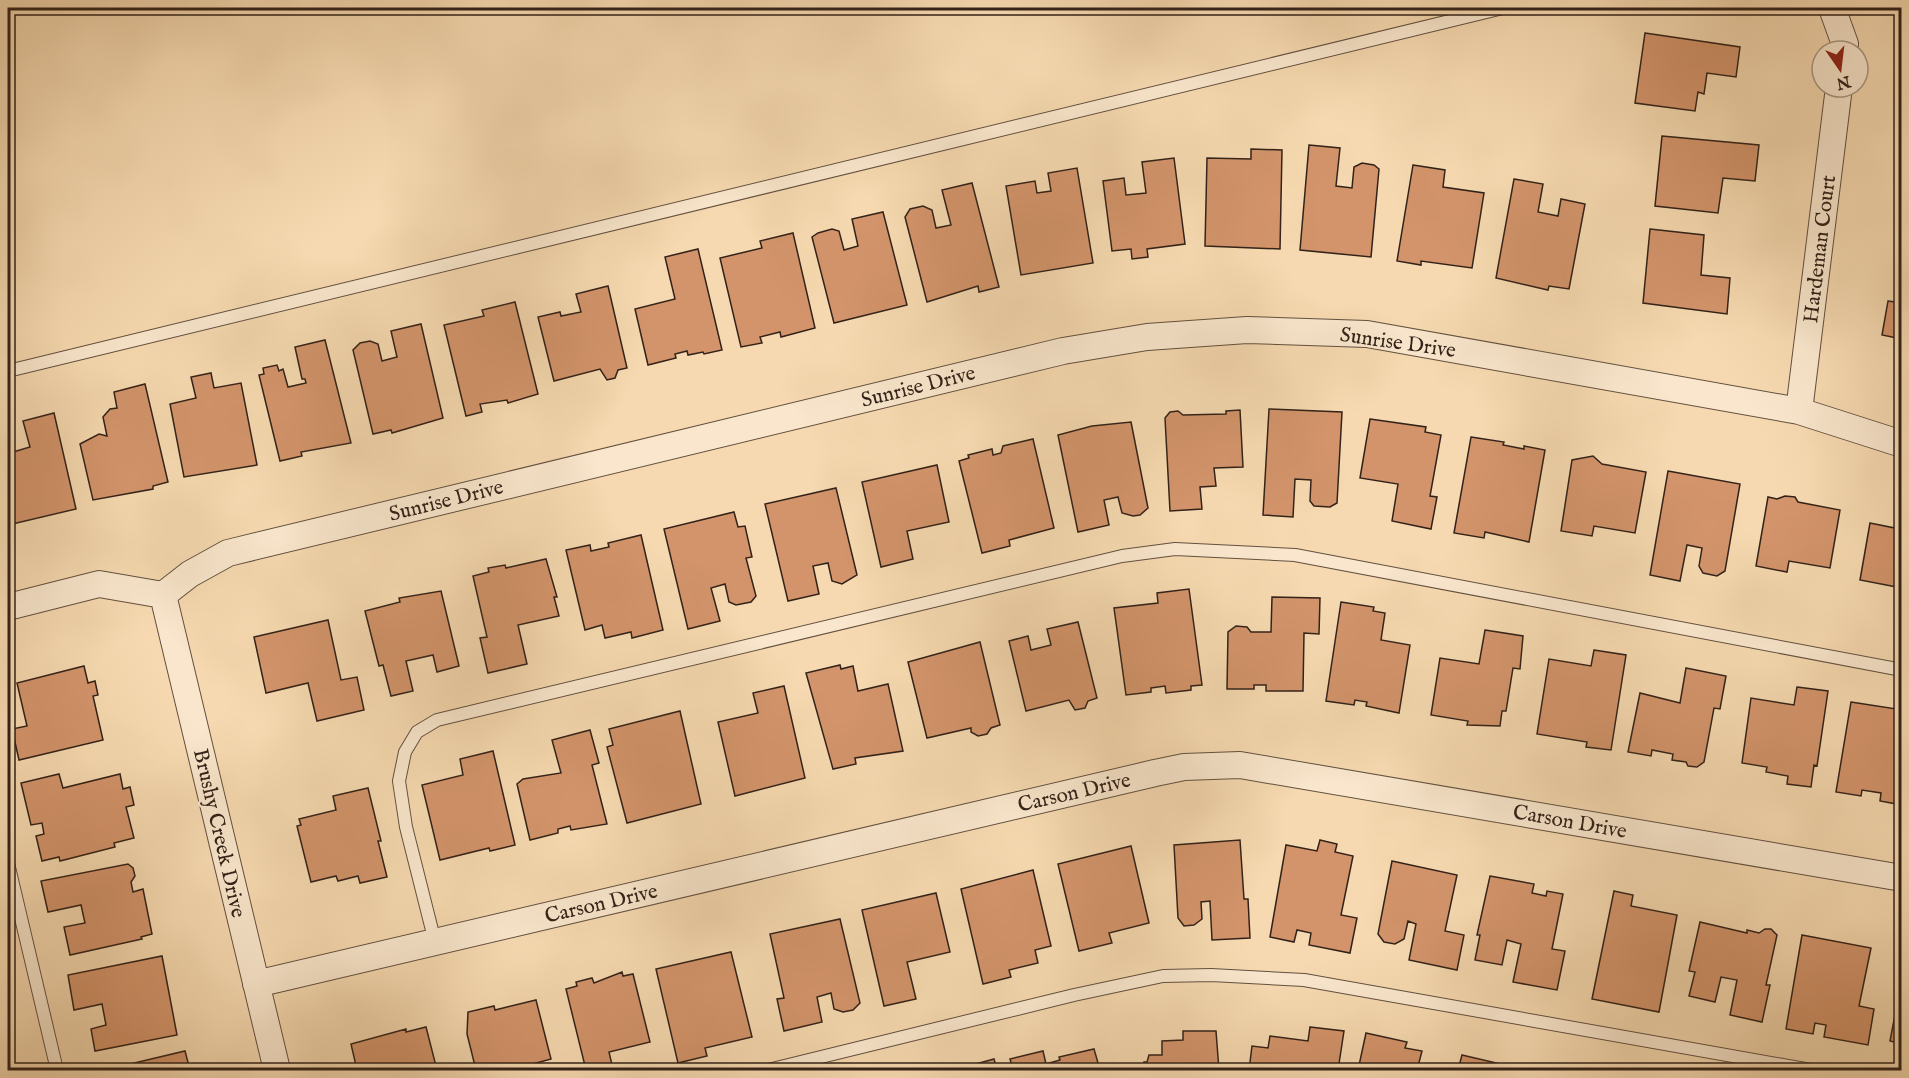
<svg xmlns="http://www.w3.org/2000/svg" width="1909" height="1078" font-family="'IM FELL English',serif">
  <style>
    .building { fill: #d3946b; stroke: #322219; stroke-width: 1.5 }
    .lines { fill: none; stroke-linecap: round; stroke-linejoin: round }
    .service-casing { stroke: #63503f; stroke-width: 14 }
    .minor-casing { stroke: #63503f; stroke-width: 28 }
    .service { stroke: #f9e6cc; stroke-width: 12 }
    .minor { stroke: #f9e6cc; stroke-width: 26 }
    .labels { text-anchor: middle; stroke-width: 4.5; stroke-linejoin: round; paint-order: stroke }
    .street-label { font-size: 21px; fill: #322219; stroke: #f9e6cc }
  </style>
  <rect width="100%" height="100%" fill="#f6d9b0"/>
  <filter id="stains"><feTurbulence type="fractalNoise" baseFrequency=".00333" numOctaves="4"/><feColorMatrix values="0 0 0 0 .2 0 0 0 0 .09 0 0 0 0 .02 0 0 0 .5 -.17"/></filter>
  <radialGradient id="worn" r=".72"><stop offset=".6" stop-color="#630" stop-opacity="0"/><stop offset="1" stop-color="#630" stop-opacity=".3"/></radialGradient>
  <path class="building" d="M1645 33 1740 47 1736 77 1707 73 1704 94 1698 92 1695 111 1635 103Z
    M1662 136 1759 145 1755 181 1723 178 1718 213 1655 206Z
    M1309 145 1340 148 1336 186 1352 188 1354 167 1362 163 1374 165 1379 169 1371 257 1300 250Z
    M1251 149 1282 150 1280 249 1205 246 1207 158 1251 159Z
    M1174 158 1185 244 1147 249 1148 257 1132 259 1131 249 1112 251 1103 181 1124 178 1126 195 1146 193 1142 162Z
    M1413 165 1445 170 1443 187 1484 193 1472 268 1421 261V265L1397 261Z
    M1077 168 1093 263 1021 275 1006 186 1035 181 1037 193 1051 191 1048 173Z
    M1514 179 1543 184 1538 212 1558 216 1561 199 1585 204 1569 289 1549 286 1548 290 1496 278Z
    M972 183 999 287 979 292 978 286 927 302 905 217 910 209 923 206 932 210 936 228 951 225 942 190Z
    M883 212 907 305 834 323 812 237 818 233 832 229 839 231 844 250 858 246 852 219Z
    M1650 229 1704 235 1701 275 1730 278 1727 314 1643 303Z
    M793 233 815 328 781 337 780 332 760 337 762 343 741 347 720 258 762 248 760 241Z
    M698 249 722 350 704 354 703 352 688 355 687 351 675 354 676 358 648 365 635 309 675 299 665 257Z
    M608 286 627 368 618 370 615 378 607 380 600 369 554 381 538 317 560 312 561 316 581 312 576 294Z
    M1888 301 1902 303V339L1882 335Z
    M515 302 538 394 508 403 507 400 480 404 482 412 466 416 444 325 484 316 482 310Z
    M421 324 443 418 392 433 391 430 373 434 353 350 360 343 370 341 378 344 382 361 397 357 391 331Z
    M325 340 351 443 301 452 302 456 280 461 259 375 264 374 263 368 277 365 279 371 283 369 288 387 306 383 305 379H302L295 347Z
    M211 373 214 388 241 383 257 465 184 477 170 404 196 398 191 377Z
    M145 384 168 482 153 486V489L93 500 80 444 99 434 107 436 103 417 110 409 117 408 114 392Z
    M1269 409 1342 412 1337 503 1330 507 1314 506 1310 501 1311 480 1295 479 1293 517 1263 515Z
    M1240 410 1243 467 1214 468 1216 486 1200 487 1202 509 1170 511 1165 418 1170 412 1178 411 1183 415 1226 414V411Z
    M54 413 76 509 8 525V433L13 452 30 447 23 421Z
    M1370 419 1426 427 1425 432 1441 435 1430 496 1437 497 1431 529 1392 521 1398 484 1360 478Z
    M1131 422 1148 508 1140 515 1133 516 1122 513 1118 497 1104 500 1109 525 1078 532 1058 435 1092 426Z
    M1471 437 1504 442 1503 445 1524 449V446L1545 450 1529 542 1485 532 1484 538 1454 533Z
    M1033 439 1054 528 1009 540 1010 546 982 553 959 461 969 458 968 455 992 449 993 455 1001 453 1003 446Z
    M1593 456 1602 464 1646 472 1635 533 1594 526 1592 536 1561 531 1572 460Z
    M937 465 949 522 907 531 913 559 881 567 862 482Z
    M1668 471 1740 484 1725 571 1717 576 1703 573 1699 566 1702 548 1687 545 1680 581 1650 575Z
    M836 488 857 575 842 584 832 581 828 563 813 566 819 594 788 601 765 504Z
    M1785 496 1795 497 1798 502 1840 510 1830 568 1789 561 1787 572 1756 566 1768 497 1777 499Z
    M734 512 738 527 745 526 752 557 746 558 756 596 751 602 736 605 729 602 725 584 711 588 720 621 688 629 664 529Z
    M1870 523 1895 528 1896 524 1902 526V588L1860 580Z
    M641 535 663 630 632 638 631 632 605 638 602 625 585 630 566 550 590 545 591 551 609 547 608 543Z
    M546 559 557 597H554L559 616 518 625 527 664 488 673 480 638 487 637 473 576 489 572 488 568 505 565 506 568Z
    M1189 589 1202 685 1191 686V690L1166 693 1165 686 1151 688V692L1126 695 1114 608 1158 603 1157 593Z
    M441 591 459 666 437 672 433 655 406 661 413 691 391 696 383 665 379 666 365 611 400 602 399 598Z
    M1272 597 1320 598 1319 634 1304 633 1303 691H1266V685H1254V689H1227L1228 632 1236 626 1247 627 1251 632H1271Z
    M1341 602 1374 607 1373 611 1385 613 1381 640 1410 645 1399 713 1366 706 1367 702 1355 700 1354 705 1326 701Z
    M328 620 341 680 357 677 364 710 317 721 308 683 266 693 254 637Z
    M1078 622 1097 698 1088 701 1085 708 1075 710 1069 700 1026 711 1009 641 1028 636 1031 650 1051 645 1047 629Z
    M1485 630 1523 636 1520 669 1513 668 1506 711H1502L1500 726 1467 725 1468 721 1431 715 1440 658 1479 664Z
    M980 642 1000 725 991 728 987 734 978 736 971 732V728L927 738 908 662Z
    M1594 650 1626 655 1611 750 1586 747 1587 742 1537 734 1549 659 1591 666Z
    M840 665 841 669 853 666 858 691 888 684 903 751 855 758 856 764 833 769 806 673Z
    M84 666 88 683 95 681 98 695 93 696 103 740 19 760 12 729 27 726 17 683Z
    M1686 668 1726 676 1720 709 1714 708 1704 762 1697 767 1688 766 1686 762 1672 760 1673 754 1652 750 1651 756 1628 752 1640 693 1680 703Z
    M784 686 805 778 735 796 718 722 758 713 753 693Z
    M1797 687 1828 691 1817 766 1814 765 1811 787 1787 784 1788 776 1766 772 1767 767 1742 763 1751 698 1794 705Z
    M1851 702 1896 709 1897 706 1902 707V805L1880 801 1881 793 1862 790 1861 796 1836 792Z
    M680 711 701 804 627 823 607 747 613 745 609 729Z
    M590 730 599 763 592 765 607 824 571 830 570 826 558 829V833L530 840 517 784 523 779 561 773 552 740Z
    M493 751 515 845 490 851 489 848 440 860 422 785 463 775 460 759Z
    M59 774 63 788 120 774 123 789 130 787 134 805 126 807 134 838 114 843 115 847 60 861 59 857 42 861 36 836 44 834 42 823 31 825 21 783Z
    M368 788 381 841H378L387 877 360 883 358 876 338 881 336 876 311 882 297 826 301 825 299 819 336 810 333 796Z
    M1240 840 1244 899H1248L1250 938 1212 940 1210 901 1201 902 1202 919 1194 925 1184 926 1178 918 1174 845Z
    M1320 840 1337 844 1335 852 1353 856 1341 915 1357 918 1350 953 1309 945 1311 933 1297 930 1294 942 1270 937 1286 845 1317 851Z
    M1131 846 1149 923 1109 933 1112 943 1079 951 1058 864Z
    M1392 861 1457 875 1445 931 1464 935 1457 970 1409 960 1416 924 1408 921 1404 939 1395 944 1384 942 1378 934Z
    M128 864 133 868 135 876 131 882 133 892 143 889 152 934 141 937 142 939 70 955 64 927 85 923 81 905 48 912 41 881Z
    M1033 870 1051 946 1035 950 1038 963 1009 970 1011 977 983 984 961 889Z
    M1490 876 1534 884 1532 893 1546 896 1547 891 1563 894 1552 949 1565 951 1557 990 1513 982 1521 944 1507 940 1502 965 1475 960 1480 935H1477Z
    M1614 891 1633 895 1631 906 1677 915 1659 1012 1592 999Z
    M936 893 950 952 907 962 916 999 884 1006 862 910Z
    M840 919 860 1003 853 1010 843 1012 834 1009 831 993 817 997 822 1022 784 1031 777 999 784 998 770 934Z
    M1700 922 1747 933V930L1759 933 1765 929H1771L1777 935 1766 985H1770L1762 1022 1730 1015 1737 980 1721 977 1715 1002 1689 996 1695 972 1689 971Z
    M1802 935 1871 948 1859 1006 1874 1009 1868 1045 1824 1037 1826 1025 1815 1023 1813 1034 1786 1029Z
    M731 952 752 1037 705 1048 707 1056 678 1063 656 969Z
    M162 956 177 1035 95 1051 91 1029 106 1025 102 1004 74 1010 68 975Z
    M622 972 623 976 633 974 650 1042 609 1052 612 1065 586 1070 566 989 577 986 576 982 592 978 594 983Z
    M1902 978V1044L1890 1041Z
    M536 1000 551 1059 511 1070H476L467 1034 468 1012 494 1006 495 1010Z
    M426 1027 437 1070H357L351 1044 406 1029V1032Z
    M1310 1027 1344 1031 1338 1070H1249L1252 1046 1268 1048 1270 1036 1308 1041Z
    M1183 1031H1216L1219 1070H1144V1062H1147L1149 1055H1162V1041L1183 1040Z
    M1366 1033 1407 1042 1405 1048 1422 1051 1417 1070H1358Z
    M1094 1049 1100 1070H1013L1010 1059 1043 1051 1046 1064 1060 1060 1059 1057Z
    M185 1051 190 1070H105Z
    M1462 1055 1505 1065 1504 1070H1458Z
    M994 1059 997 1070H961V1068Z"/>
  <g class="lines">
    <defs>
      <path id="service" d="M8 371 1503 8
        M8 863 57 1070
        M435 942 406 827 399 781 405 752 417 732 437 720 1122 556 1175 549 1295 555 1902 670
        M768 1070 1074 995 1163 976 1211 975 1304 980 1811 1070"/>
      <path id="minor" d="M1832 8 1845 44 1844 51
        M1799 411 1839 87
        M163 595 277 1070
        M8 607 99 584 163 595 190 574 228 553 1063 351 1147 337 1247 330 1367 334 1799 411 1902 444
        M256 984 1155 773 1184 767 1240 765 1902 878"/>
    </defs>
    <use href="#service" class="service-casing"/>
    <use href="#minor" class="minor-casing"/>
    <use href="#service" class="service"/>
    <use href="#minor" class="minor"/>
  </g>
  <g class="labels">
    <g class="street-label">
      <text transform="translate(1819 249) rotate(-83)" y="7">Hardeman Court</text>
      <text transform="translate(1398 342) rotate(8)" y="7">Sunrise Drive</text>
      <text transform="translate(918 386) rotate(-14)" y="7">Sunrise Drive</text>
      <text transform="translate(446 500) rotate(-14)" y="7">Sunrise Drive</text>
      <text transform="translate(1074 792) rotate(-13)" y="7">Carson Drive</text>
      <text transform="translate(1570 821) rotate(10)" y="7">Carson Drive</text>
      <text transform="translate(220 833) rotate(77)" y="7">Brushy Creek Drive</text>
      <text transform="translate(601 903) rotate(-13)" y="7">Carson Drive</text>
    </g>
  </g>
  <rect width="1909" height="1078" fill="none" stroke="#f6d9b0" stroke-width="30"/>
  <rect x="9" y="9" width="1891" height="1060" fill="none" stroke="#322219" stroke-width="3"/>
  <rect x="15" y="15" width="1879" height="1048" fill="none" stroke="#322219" stroke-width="1.5"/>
  <g transform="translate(1840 69) rotate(166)"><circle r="28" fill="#f9e6cc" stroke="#a99884" stroke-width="1.5"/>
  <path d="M0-4.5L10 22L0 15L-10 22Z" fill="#8f2418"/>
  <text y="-9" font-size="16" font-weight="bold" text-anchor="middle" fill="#322219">N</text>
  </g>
  <rect width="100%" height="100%" filter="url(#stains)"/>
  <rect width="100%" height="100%" fill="url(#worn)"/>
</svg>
